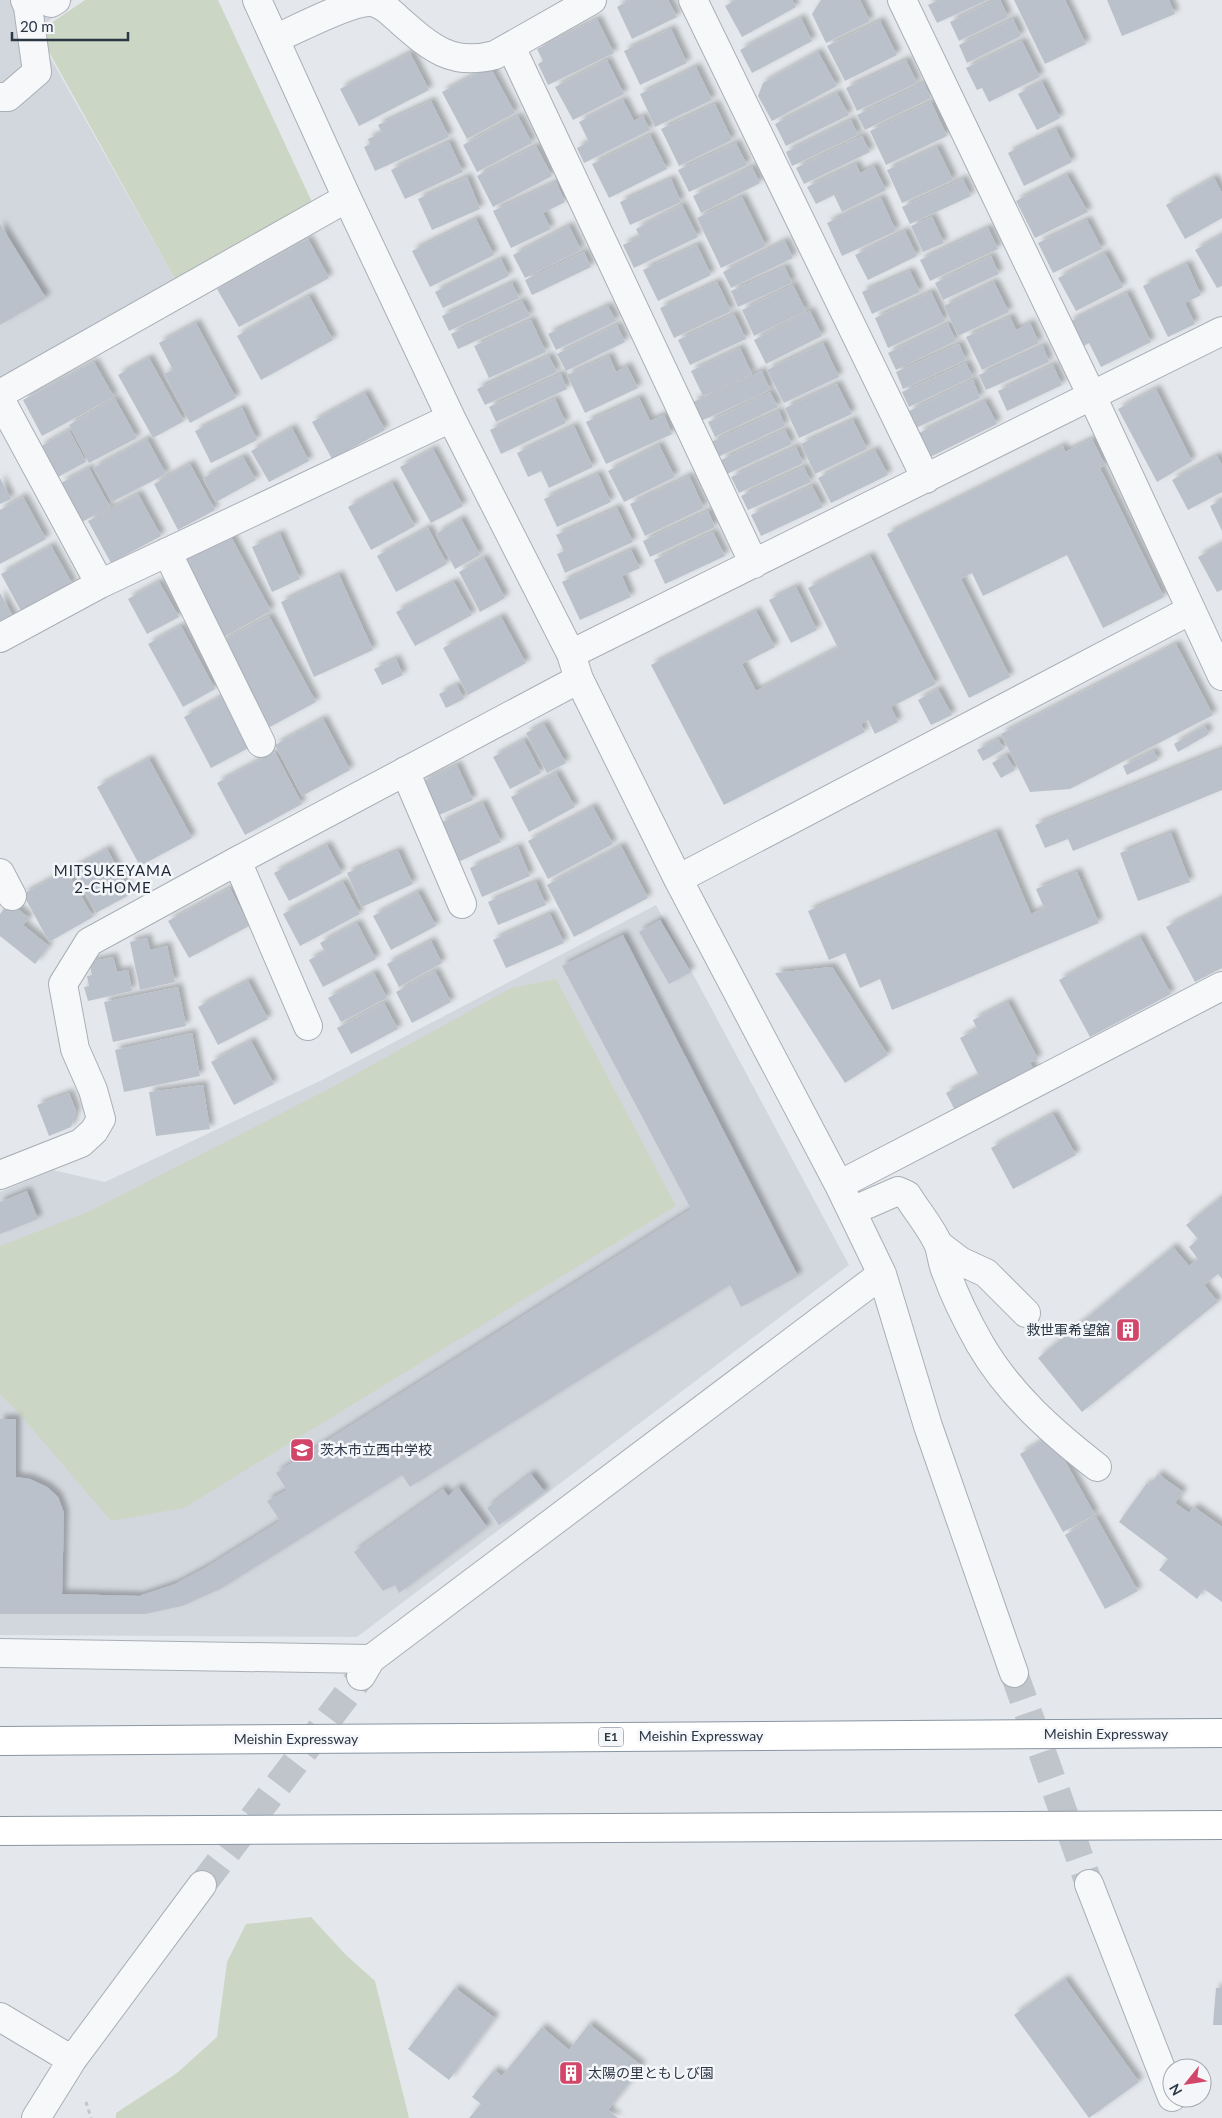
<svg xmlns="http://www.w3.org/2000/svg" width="1222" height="2118" font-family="Lato,'Noto Sans JP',sans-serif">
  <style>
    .built { fill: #d2d7de }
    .green { fill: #cbd6c5 }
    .building { fill: #bbc1ca; filter: url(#shadow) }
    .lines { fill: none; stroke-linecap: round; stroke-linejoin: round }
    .minor-tunnel { stroke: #bfc5cb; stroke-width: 28; stroke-dasharray: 28 14; stroke-linecap: butt }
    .minor-casing { stroke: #a9afb7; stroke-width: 30 }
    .highway-casing { stroke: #8a96a3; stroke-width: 30 }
    .path { stroke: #c2c6cb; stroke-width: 3; stroke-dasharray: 4 4; stroke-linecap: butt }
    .minor { stroke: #f7f8fa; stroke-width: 28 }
    .highway { stroke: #fff; stroke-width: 28 }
    .labels { text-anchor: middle; stroke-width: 5; stroke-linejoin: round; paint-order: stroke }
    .shield { fill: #f4f6f9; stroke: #67707b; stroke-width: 1 }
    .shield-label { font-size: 12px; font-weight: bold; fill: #2b3745 }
    .poi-label { font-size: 14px; fill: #2b3745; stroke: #f4f6f9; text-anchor: start }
    .street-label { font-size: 14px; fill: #2b3745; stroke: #f4f6f9 }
    .neighbourhood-label { font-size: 15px; letter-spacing: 1px; fill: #1d2736; stroke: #f4f6f9 }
  </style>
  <defs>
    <filter id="shadow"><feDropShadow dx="4.5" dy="-4.5" stdDeviation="2.5" flood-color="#0004"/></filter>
  </defs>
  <rect width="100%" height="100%" fill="#e4e8ec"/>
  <path class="built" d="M0 0H73L36 32 176 281 0 379Z
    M656 905 849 1265 357 1637 0 1635V1192L53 1170 105 1182 320 1081Z"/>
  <path class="green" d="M85 0H218L312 202 176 281 38 32Z
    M556 979 676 1206 184 1508 111 1521 16 1410 0 1394V1246L90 1211 327 1090 511 988Z
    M311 1917 346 1955 375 1981 409 2118H116V2113L177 2073 217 2037 227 1962 246 1924Z"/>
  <path class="building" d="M630 0H668L677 17 632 39 617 7Z
    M736 0H792L796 7 742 37 725 6Z
    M821 0H860L870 21 826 43 812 14Z
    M939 0H987L937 23 928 5Z
    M995 0H1000L1008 17 959 41 950 22Z
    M1014 0H1065L1086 44 1045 64Z
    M1107 0H1169L1175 14 1122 36Z
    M801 18 812 41 752 73 740 50Z
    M597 19 614 53 548 85 538 64 543 61 537 49Z
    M1013 19 1021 36 967 63 959 45Z
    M880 21 897 55 845 81 827 46Z
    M671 29 687 63 640 85 624 51Z
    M1022 41 1040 77 989 102 982 88 977 90 966 68Z
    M818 52 837 86 772 121 758 96 763 83Z
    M410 53 429 90 359 126 340 89Z
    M607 60 624 94 573 120 555 87Z
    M906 60 917 83 857 111 846 88Z
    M490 67 515 113 467 139 442 92Z
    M696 67 712 100 655 127 640 94Z
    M1042 82 1060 118 1037 130 1018 94Z
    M924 83 931 98 865 130 857 115Z
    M837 93 849 115 786 146 775 124Z
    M623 100 634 121 643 116 650 130 584 163 577 148 589 142 579 122Z
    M431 101 449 137 375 171 364 147 370 144 368 139 382 133 378 125Z
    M931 102 947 136 886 165 870 131Z
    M715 104 732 140 679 166 661 129Z
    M518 116 532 143 477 172 463 145Z
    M851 120 858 135 792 166 786 152Z
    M1056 129 1072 162 1024 186 1008 153Z
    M650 135 667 169 609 198 592 164Z
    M862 136 870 152 804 184 796 168Z
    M449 142 463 172 405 199 391 170Z
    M736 143 747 165 689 192 678 170Z
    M536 146 552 176 493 207 477 176Z
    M937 147 953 180 902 203 887 170Z
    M856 164 860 173 874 166 886 190 842 212 834 195 816 204 807 187Z
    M752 167 760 183 701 213 693 196Z
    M1067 175 1088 212 1035 238 1016 201Z
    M467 177 480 209 432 230 418 199Z
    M1214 178 1222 193V218L1185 239 1166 205Z
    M671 179 681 202 630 225 620 202Z
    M963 179 971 196 910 224 902 207Z
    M556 182 565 202 543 213 551 229 511 248 493 211Z
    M742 197 766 246 721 268 697 218Z
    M881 198 896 231 842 256 827 223Z
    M682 205 698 237 634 268 623 245 640 237 636 229Z
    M932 217 944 243 923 252 911 226Z
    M476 219 494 255 430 287 412 251Z
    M1087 220 1102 249 1053 273 1038 243Z
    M0 224 46 298 0 325Z
    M569 226 581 250 525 278 513 255Z
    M988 228 998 249 930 281 920 260Z
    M905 231 917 256 868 280 855 255Z
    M1222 235V286L1217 288 1195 250Z
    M308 239 329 278 239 327 217 289Z
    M785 241 793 258 731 288 723 272Z
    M697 245 711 275 658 301 643 270Z
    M584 252 591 267 532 295 525 280Z
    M1105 253 1123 287 1076 311 1058 278Z
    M991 256 999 274 943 300 935 283Z
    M501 259 509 276 443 308 435 292Z
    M1187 264 1201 295 1185 303 1195 324 1168 337 1143 286Z
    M785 267 792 283 738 307 731 291Z
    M910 271 920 292 872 314 862 292Z
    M717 282 731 311 674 338 660 308Z
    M994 282 1009 312 958 336 944 306Z
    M512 283 519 298 449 331 442 316Z
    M793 285 806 311 754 336 742 310Z
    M931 292 945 321 888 348 875 318Z
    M1127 293 1151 342 1101 367 1089 343 1082 347 1069 322Z
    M309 296 333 340 261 380 237 336Z
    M522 301 530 316 458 349 451 334Z
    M608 306 616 321 556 350 548 334Z
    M810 311 822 336 766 364 754 340Z
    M734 314 746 339 690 365 678 340Z
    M1010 317 1016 330 1030 323 1039 343 982 370 966 337Z
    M531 320 546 352 489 378 474 346Z
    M196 323 236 398 190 423 164 374 173 370 159 343Z
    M948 324 956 341 896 370 888 353Z
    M617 325 625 342 566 371 557 354Z
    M823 343 839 377 784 403 767 370Z
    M959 344 966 360 903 389 896 372Z
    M1043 346 1049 362 986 390 979 375Z
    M740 348 752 374 703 396 691 371Z
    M549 356 557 372 485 405 477 389Z
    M609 356 616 372 627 366 638 388 585 413 567 375Z
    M149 358 184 421 153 438 118 375Z
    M94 362 114 397 42 436 23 400Z
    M966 363 973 377 909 407 902 392Z
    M1053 365 1062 385 1007 411 998 391Z
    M762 371 770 390 701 421 693 402Z
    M561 374 567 389 496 422 489 407Z
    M973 380 980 398 916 428 909 411Z
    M837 384 852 414 799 438 785 408Z
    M1156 389 1192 461 1157 482 1118 409Z
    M770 392 778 407 715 437 708 422Z
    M365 393 385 430 332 459 312 422Z
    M639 398 650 421 664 415 672 434 606 464 586 422Z
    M115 399 137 438 89 463 69 425Z
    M555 399 566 423 501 454 490 430Z
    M985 401 997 424 930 457 919 433Z
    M242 408 257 440 211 463 195 431Z
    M779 411 785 426 718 457 711 442Z
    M853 420 867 449 815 474 801 444Z
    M574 426 593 467 549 488 541 471 528 477 517 453Z
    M292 428 309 461 269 482 251 451Z
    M69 430 86 462 56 478 40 447Z
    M785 430 792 444 727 474 721 460Z
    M147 439 166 474 112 502 93 468Z
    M1092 439 1105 465 1100 468 1164 597 1103 628 1067 555 983 596 972 573 961 579 1010 677 969 698 887 534 1063 446 1065 452Z
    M659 445 675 477 624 502 608 471Z
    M796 447 803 463 739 493 731 477Z
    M433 449 463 506 431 523 400 467Z
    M875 450 888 475 831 503 818 478Z
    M1217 456 1222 465V492L1188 510 1172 480Z
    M243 457 256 480 216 502 203 478Z
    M190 464 215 510 178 530 154 484Z
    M804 467 811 482 748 510 741 496Z
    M89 468 110 507 82 522 61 483Z
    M598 474 611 502 557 527 544 499Z
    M689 476 704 508 645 536 630 504Z
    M0 478 11 499 0 504Z
    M392 483 415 526 371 550 348 507Z
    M812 486 823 507 761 536 751 515Z
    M138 494 161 536 111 563 88 521Z
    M23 497 46 539 0 564V510Z
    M1222 500V531L1210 506Z
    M617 508 633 542 565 573 557 554 564 551 556 535Z
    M708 511 715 527 650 557 643 541Z
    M461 519 480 555 455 569 436 534Z
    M428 528 447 564 396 592 377 556Z
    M713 532 725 556 665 584 654 560Z
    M280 534 300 579 272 592 252 547Z
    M230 535 271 611 222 638 181 562Z
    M1222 544V590L1217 592 1198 557Z
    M51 546 73 585 22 613 1 574Z
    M631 550 640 568 622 576 631 597 580 620 562 582Z
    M870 556 936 684 891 707 898 722 875 734 868 720 861 724 865 732 724 805 651 665 756 611 775 647 742 664 756 691 838 648 808 588Z
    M484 558 505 598 480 612 459 572Z
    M339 575 373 650 314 677 281 602Z
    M159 582 179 617 147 634 128 599Z
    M454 582 472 615 415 646 396 612Z
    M796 587 817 630 791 643 769 600Z
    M0 593 15 620 0 628Z
    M269 616 316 702 266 729 219 643Z
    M501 617 526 663 468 695 443 648Z
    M181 626 215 689 183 707 148 644Z
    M1176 644 1213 715 1070 789 1030 792 1001 734Z
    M396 659 403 675 382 685 374 669Z
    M457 685 464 699 446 708 439 694Z
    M938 689 952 715 931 725 918 700Z
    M225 695 252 746 211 768 184 717Z
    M323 719 350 770 302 796 275 745Z
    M544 724 566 763 547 773 526 733Z
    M1205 726 1209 734 1178 752 1174 744Z
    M998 739 1004 749 983 761 977 750Z
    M524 740 541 773 510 789 493 757Z
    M1222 749V790L1073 851 1068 839 1045 848 1035 825Z
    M1154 751 1158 760 1127 775 1123 766Z
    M275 752 302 804 245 835 217 783Z
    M1006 755 1015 770 1001 778 992 763Z
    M149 759 192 838 140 866 97 787Z
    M457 765 473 800 437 816 421 782Z
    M556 773 575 807 529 832 511 797Z
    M483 803 501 842 458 862 440 823Z
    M593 807 613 844 548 879 528 841Z
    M996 832 1031 914 1044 908 1036 889 1077 872 1099 923 892 1010 880 979 860 988 845 953 829 960 808 911Z
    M1171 833 1190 882 1138 901 1120 853Z
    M327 845 342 873 289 901 274 873Z
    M621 846 648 898 574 937 547 885Z
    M518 847 530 876 482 897 470 868Z
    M107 849 131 894 96 913 72 869Z
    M398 851 413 884 362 907 347 873Z
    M67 871 93 917 49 942 23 894Z
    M343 882 360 914 300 946 283 914Z
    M536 882 546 905 498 925 488 902Z
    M230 888 249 926 189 958 168 921Z
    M418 892 436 926 391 950 373 916Z
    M1222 898V968L1195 982 1166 927Z
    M9 902 29 918 23 925 49 946 35 964 0 936V914Z
    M550 914 564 943 506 968 493 940Z
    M660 920 691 972 669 984 639 932Z
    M357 923 376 959 323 987 309 960 325 952 320 943Z
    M623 935 798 1276 741 1307 730 1285 410 1487 402 1475 220 1589 182 1606 145 1614H0V1419H16V1477L30 1479 47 1487 58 1497 64 1513 62 1594 139 1596 175 1584 205 1568 280 1521 267 1501 287 1490 276 1473 691 1209 562 966Z
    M1140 937 1171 994 1090 1037 1059 980Z
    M147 938 150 950 167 946 175 982 140 990 130 942Z
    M431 941 442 963 399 987 387 964Z
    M113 957 117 972 128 970 132 991 88 1001 84 987 89 986 87 976 92 975 89 962Z
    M832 967 888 1055 845 1083 775 973Z
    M435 971 451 1002 412 1023 396 992Z
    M374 973 387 998 341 1022 328 998Z
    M248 981 268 1019 218 1045 198 1007Z
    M178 987 186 1026 113 1042 104 1002Z
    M1008 1002 1038 1059 1030 1063 1036 1073 957 1114 946 1093 979 1076 960 1038 977 1029 973 1020Z
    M384 1003 398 1029 351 1054 337 1028Z
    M192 1033 200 1076 124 1092 115 1050Z
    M251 1041 274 1084 234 1105 211 1062Z
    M203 1085 210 1129 156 1136 149 1092Z
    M69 1093 76 1111 71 1127 49 1136 37 1105Z
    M1053 1114 1076 1155 1013 1189 991 1148Z
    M27 1191 38 1219 0 1234V1202Z
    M1220 1198 1222 1200V1279L1218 1274 1204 1285 1218 1302 1082 1412 1038 1358 1173 1247 1189 1266 1198 1259 1189 1247 1198 1239 1186 1225Z
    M1051 1436 1095 1515 1063 1532 1020 1454Z
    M531 1474 545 1492 499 1525 487 1508Z
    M1158 1474 1183 1492 1175 1503 1189 1513 1194 1507 1222 1527V1602L1204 1589 1197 1599 1159 1570 1168 1559 1119 1522 1147 1483 1150 1485Z
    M458 1487 487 1527 399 1593 395 1585 383 1591 354 1552 443 1489 448 1496Z
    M1096 1517 1138 1591 1105 1609 1065 1535Z
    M1065 1979 1139 2082 1089 2118 1014 2015Z
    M455 1988 495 2018 449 2080 408 2049Z
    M1216 1988H1222V2025H1213Z
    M589 2024 642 2066 608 2110 618 2118H469L481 2104 472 2097 494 2070 502 2076 542 2027 569 2050Z"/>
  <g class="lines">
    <path class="minor-tunnel" d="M1014 1673 1089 1884
      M202 1885 361 1676"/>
    <defs>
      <path id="minor" d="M257 0 347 198 451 418 571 654 579 679 678 879 839 1185 882 1274 928 1426 1014 1673
        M693 0 926 479
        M902 0 1092 396 1222 676
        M51 3 56 0
        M275 39C295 30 352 0 372 2 383 4 389 11 397 18 429 46 450 67 495 55L592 0
        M511 47 754 564
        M0 97H8L37 72 28 7 25 0
        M0 394 347 198
        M0 399 100 584
        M167 552 261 743
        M0 638 100 584 451 418
        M571 654 1222 331
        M405 771 462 904
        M237 861 308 1026
        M0 873 12 896
        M678 879 1191 610
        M0 1175 81 1143 94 1131 101 1119 93 1090 75 1049 63 984 89 942 237 861 579 679
        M839 1185 1222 986
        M852 1211 898 1191 907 1195C916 1210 933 1230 939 1246 942 1255 942 1264 946 1272 955 1297 967 1321 980 1344 1009 1394 1052 1432 1097 1467
        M939 1245 960 1261 986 1273 1026 1313
        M0 1653 371 1659
        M361 1676 371 1659 882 1274
        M1089 1884 1172 2097
        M0 2017 72 2060
        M36 2118 72 2060 202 1885"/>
      <path id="highway" d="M0 1741 1222 1733
        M0 1831 1222 1825"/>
    </defs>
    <use href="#minor" class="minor-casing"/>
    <use href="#highway" class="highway-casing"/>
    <path class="path" d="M86 2102 91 2118"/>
    <use href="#minor" class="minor"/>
    <use href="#highway" class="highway"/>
  </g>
  <defs>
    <symbol id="building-square" viewBox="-11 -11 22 22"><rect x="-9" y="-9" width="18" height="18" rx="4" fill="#d24769" stroke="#f4f6f9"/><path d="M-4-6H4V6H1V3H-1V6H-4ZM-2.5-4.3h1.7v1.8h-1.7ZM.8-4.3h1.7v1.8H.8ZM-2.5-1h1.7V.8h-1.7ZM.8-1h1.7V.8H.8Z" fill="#fff"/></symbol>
    <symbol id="school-square" viewBox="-11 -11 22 22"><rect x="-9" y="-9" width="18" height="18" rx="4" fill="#d24769" stroke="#f4f6f9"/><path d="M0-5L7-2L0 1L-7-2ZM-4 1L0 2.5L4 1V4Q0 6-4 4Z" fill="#fff"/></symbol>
  </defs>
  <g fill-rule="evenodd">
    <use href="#building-square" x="1114" y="1316" width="28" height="28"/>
    <use href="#school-square" x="288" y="1436" width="28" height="28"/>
    <use href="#building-square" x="557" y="2059" width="28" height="28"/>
  </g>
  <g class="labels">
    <rect class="shield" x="598.5" y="1727.5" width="25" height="19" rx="4"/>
    <g class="shield-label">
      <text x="611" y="1741">E1</text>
    </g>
    <g class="poi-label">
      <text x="1110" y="1335" text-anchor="end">救世軍希望舘</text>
      <text x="320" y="1455">茨木市立西中学校</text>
      <text x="588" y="2078">太陽の里ともしび園</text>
    </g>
    <g class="street-label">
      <text x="1106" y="1739">Meishin Expressway</text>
      <text x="701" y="1741">Meishin Expressway</text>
      <text x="296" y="1744">Meishin Expressway</text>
    </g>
    <g class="neighbourhood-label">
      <text x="113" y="876">MITSUKEYAMA<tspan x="113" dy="17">2-CHOME</tspan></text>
    </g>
  </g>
  <g transform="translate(1187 2083) rotate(240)"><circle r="24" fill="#f4f6f9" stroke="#a4aab1"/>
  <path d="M0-4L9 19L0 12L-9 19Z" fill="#d24769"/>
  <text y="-8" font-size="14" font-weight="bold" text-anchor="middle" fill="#2b3745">N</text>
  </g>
  <path d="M12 32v8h116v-8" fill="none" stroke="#2b3745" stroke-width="2.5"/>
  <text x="20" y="32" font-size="15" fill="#2b3745" stroke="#f4f6f9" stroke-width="4" paint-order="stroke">20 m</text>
</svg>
